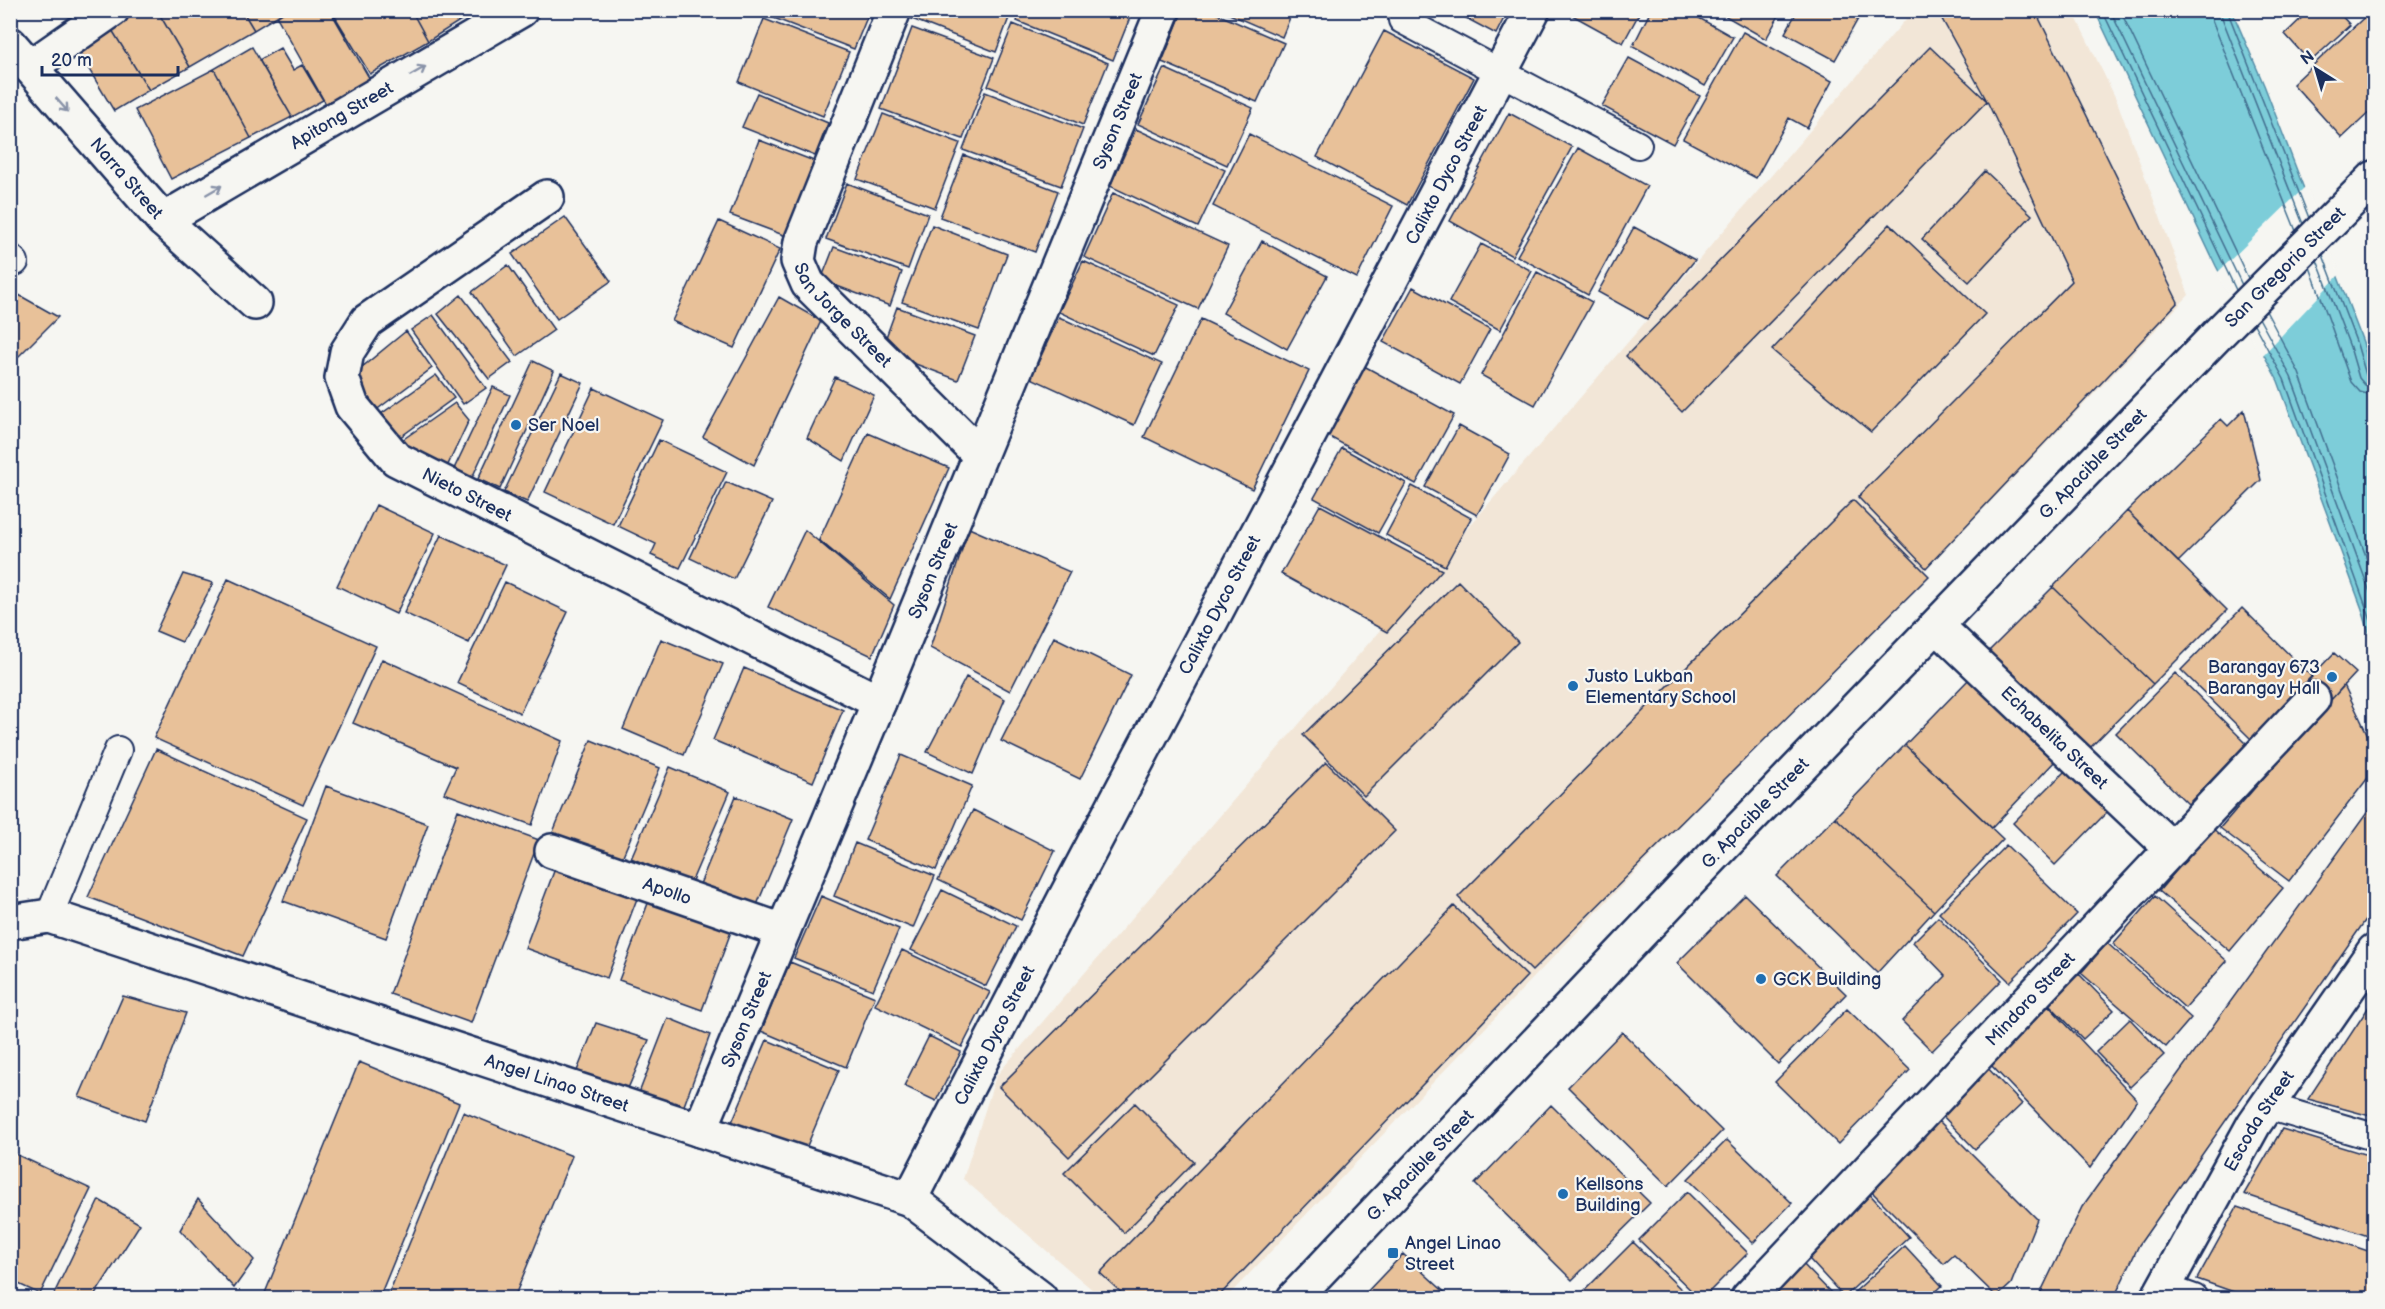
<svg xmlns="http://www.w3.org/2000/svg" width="2385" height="1309" font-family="'Balsamiq Sans',sans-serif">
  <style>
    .built { fill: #f2e6d7 }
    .water { fill: #7dcdd9; stroke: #568ea8; stroke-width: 1.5 }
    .pier { fill: #f6f6f2 }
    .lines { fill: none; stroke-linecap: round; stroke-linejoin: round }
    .shore { stroke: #426e8f; stroke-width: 1.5 }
    .building { fill: #e8c199; stroke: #1b2f5e; stroke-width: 1.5 }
    .lane-casing { stroke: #1b2f5e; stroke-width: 30 }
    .street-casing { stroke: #1b2f5e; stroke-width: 38 }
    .secondary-casing { stroke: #1b2f5e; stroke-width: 38 }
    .lane { stroke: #f6f6f2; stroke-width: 26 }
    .street { stroke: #f6f6f2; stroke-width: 33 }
    .secondary { stroke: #f6f6f2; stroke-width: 33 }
    .oneway { stroke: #8892a8 }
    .poi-dot { fill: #1f6fb2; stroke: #f6f6f2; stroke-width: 2 }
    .labels { text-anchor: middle; stroke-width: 4.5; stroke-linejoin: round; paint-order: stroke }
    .street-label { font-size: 18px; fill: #1b2f5e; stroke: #f6f6f2 }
    .poi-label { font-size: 18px; fill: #1b2f5e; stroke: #f6f6f2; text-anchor: start }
  </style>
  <rect width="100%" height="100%" fill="#f6f6f2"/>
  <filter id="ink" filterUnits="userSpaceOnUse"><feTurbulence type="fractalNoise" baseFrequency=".0167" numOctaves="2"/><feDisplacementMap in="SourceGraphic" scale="12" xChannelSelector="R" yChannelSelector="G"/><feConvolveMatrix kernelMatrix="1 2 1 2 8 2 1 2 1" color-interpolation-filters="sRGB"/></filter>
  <g filter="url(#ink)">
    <path class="built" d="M1913 11H2073L2117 101 2189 295 1226 1298H1102L963 1179 996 1076Z"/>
    <path class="water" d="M2095 11H2232L2264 85 2363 342 2374 383V650L2362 609 2278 381 2216 266Z"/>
    <path class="pier" d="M2306 186 2340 274 2261 357 2217 273Z"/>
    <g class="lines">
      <path class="shore" d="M2102 10 2236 290
        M2110 10 2242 285
        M2120 10 2248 278
        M2210 10 2212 20 2296 231
        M2219 10 2303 224
        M2227 10 2309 218
        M2323 255 2357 344 2366 375 2374 379
        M2317 260 2350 347 2359 378 2365 385 2374 387
        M2310 267 2351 382 2360 392 2374 396
        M2266 311 2299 373 2374 578
        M2259 318 2291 377 2374 603
        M2254 324 2284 379 2374 629"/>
    </g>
    <path class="building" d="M131 10H157L190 67 149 90 109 25Z
      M157 10H242L254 30 190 67Z
      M242 10H287L254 30Z
      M287 10H330L371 81 327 106 277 17Z
      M331 10H411L428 41 370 74Z
      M411 10H462L466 17 428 41Z
      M462 10H487L469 21Z
      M767 10H870L854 49 766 15Z
      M915 10H1012L996 52 912 19Z
      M1022 10H1133L1113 60 1017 21Z
      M1183 10H1208L1284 43 1257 102 1162 62Z
      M1220 10H1293L1282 37Z
      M1451 10H1508L1496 34Z
      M1563 10H1641L1623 43Z
      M1651 10H1685L1733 37 1705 86 1633 46Z
      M1715 10H1782L1766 39Z
      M1798 10H1863L1835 60 1785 33Z
      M1937 10H2035L2178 302 1926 568 1858 497 2072 281 1987 101Z
      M2310 10H2336L2350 25 2310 62 2285 34Z
      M2372 10H2374V108L2342 138 2293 84Z
      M764 19 849 52 823 116 739 82Z
      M1013 24 1108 63 1083 125 988 86Z
      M109 25 149 90 114 111 75 46Z
      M912 28 994 58 963 139 881 109Z
      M1384 31 1474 78 1407 205 1317 157Z
      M1743 32 1832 81 1807 128 1789 118 1756 178 1683 139Z
      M252 47 292 117 251 138 214 69Z
      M1930 47 1987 101 1682 412 1626 356Z
      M280 48 293 70 302 65 323 100 292 117 259 60Z
      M1629 58 1700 96 1673 144 1602 106Z
      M1164 68 1253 108 1227 165 1138 124Z
      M214 69 251 138 171 179 135 110Z
      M985 92 1083 129 1061 186 963 150Z
      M757 93 828 123 815 156 742 127Z
      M1509 113 1572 147 1512 256 1450 221Z
      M883 114 960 143 935 208 857 179Z
      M1136 129 1225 170 1198 227 1110 186Z
      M1249 134 1393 206 1357 278 1213 206Z
      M759 140 814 161 786 236 730 215Z
      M1578 148 1647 186 1588 295 1517 256Z
      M964 155 1058 191 1035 252 940 217Z
      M1985 171 2032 215 1969 282 1922 239Z
      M847 183 928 214 908 269 826 239Z
      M1113 193 1228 246 1198 309 1084 257Z
      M565 217 611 281 557 319 512 254Z
      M719 221 780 249 734 348 672 321Z
      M1890 224 1985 314 1871 432 1772 350Z
      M932 225 1007 254 979 330 902 302Z
      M1634 227 1695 260 1647 319 1598 292Z
      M1262 241 1327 276 1287 349 1223 313Z
      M1481 244 1532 271 1500 330 1449 302Z
      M834 247 902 272 890 306 821 280Z
      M1083 261 1179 305 1154 356 1059 312Z
      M508 265 554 330 517 356 472 292Z
      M1537 272 1592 302 1535 405 1481 375Z
      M1413 287 1490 329 1460 384 1383 342Z
      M10 290 58 317 10 365Z
      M461 295 512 362 489 379 438 314Z
      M779 297 821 321 754 465 703 437Z
      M897 307 975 336 958 380 881 351Z
      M433 315 486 388 463 404 411 330Z
      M1059 317 1162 364 1134 425 1031 378Z
      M1201 319 1309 371 1252 489 1144 437Z
      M406 331 432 368 371 414 355 393 361 368Z
      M533 361 554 371 500 489 478 479Z
      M1364 366 1454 415 1416 484 1326 435Z
      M561 373 583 383 527 502 504 492Z
      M436 375 454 398 392 443 374 419Z
      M835 377 874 395 844 461 807 438Z
      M493 387 510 395 471 480 453 471Z
      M594 388 663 420 613 524 545 492Z
      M455 403 469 420 446 469 395 445Z
      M2244 410 2261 480 2178 562 2127 511 2221 419 2228 426Z
      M1459 426 1510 454 1477 515 1425 487Z
      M868 433 949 468 890 599 819 540Z
      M659 440 727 472 680 568 651 555 656 544 618 526Z
      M1342 448 1406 483 1378 533 1314 498Z
      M726 482 772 502 734 579 690 558Z
      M1412 486 1471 518 1445 566 1386 535Z
      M1853 500 1929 576 1532 971 1458 897Z
      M376 505 435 533 396 614 337 586Z
      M1320 505 1442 570 1387 632 1281 574Z
      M2127 511 2227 610 2153 684 2053 587Z
      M969 528 1070 572 1010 691 930 648Z
      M805 530 894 605 872 656 768 607Z
      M441 535 506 565 469 643 404 613Z
      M183 574 213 583 182 642 156 631Z
      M228 579 376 646 303 805 154 738Z
      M1458 581 1518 642 1364 796 1303 735Z
      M505 582 568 612 520 713 457 683Z
      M2053 587 2153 684 2083 755 1983 657Z
      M2242 608 2312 677 2251 739 2181 670Z
      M1054 637 1131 675 1080 779 1001 741Z
      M661 639 723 664 684 755 623 729Z
      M2334 653 2356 673 2329 702 2307 681Z
      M382 659 562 741 532 825 444 793 456 767 353 723Z
      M744 668 843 710 813 782 713 740Z
      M2175 673 2247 744 2188 804 2116 733Z
      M966 677 1005 699 973 774 927 752Z
      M1970 678 2056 760 1992 828 1905 745Z
      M2344 685 2374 748V770L2289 881 2220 828Z
      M591 740 660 768 619 865 551 837Z
      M1905 745 2003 839 1934 911 1835 817Z
      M156 749 307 818 243 956 88 897Z
      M901 755 972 786 936 870 865 840Z
      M1326 762 1395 831 1069 1157 999 1087Z
      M670 767 730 792 691 883 631 858Z
      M2066 770 2108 811 2055 865 2013 823Z
      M326 786 428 824 386 938 283 901Z
      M736 796 793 819 754 912 698 889Z
      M2374 803V908L2139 1245 2114 1298H2038L2082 1207Z
      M458 810 539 840 471 1023 390 994Z
      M973 810 1055 851 1021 920 938 880Z
      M1835 817 1934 911 1877 973 1777 876Z
      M2212 828 2283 888 2230 951 2159 891Z
      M855 843 935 876 913 928 834 896Z
      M2006 845 2077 914 2010 982 1939 913Z
      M556 866 638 896 607 978 525 948Z
      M942 890 1016 926 986 986 911 950Z
      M1745 895 1846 994 1778 1064 1677 963Z
      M821 896 899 929 873 990 794 958Z
      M2155 896 2227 961 2185 1008 2113 944Z
      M650 898 732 929 702 1010 619 980Z
      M1454 906 1527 976 1217 1298H1127L1100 1273Z
      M1938 917 2002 980 1932 1051 1902 1021 1946 976 1913 942Z
      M2107 943 2191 1018 2166 1047 2081 973Z
      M902 950 990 992 962 1047 875 1005Z
      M790 962 875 997 846 1067 761 1031Z
      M2079 974 2114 1010 2083 1039 2048 1003Z
      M123 996 186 1013 145 1121 79 1097Z
      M2374 999V1117L2308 1099Z
      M2049 1006 2137 1100 2090 1168 1989 1063Z
      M1847 1009 1910 1070 1838 1144 1775 1082Z
      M668 1018 710 1035 682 1111 639 1093Z
      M2130 1019 2164 1055 2130 1087 2096 1052Z
      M596 1023 649 1040 626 1093 575 1076Z
      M1622 1032 1722 1131 1668 1186 1568 1087Z
      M929 1036 961 1052 936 1101 904 1086Z
      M767 1040 839 1070 804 1153 732 1122Z
      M359 1062 459 1103 379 1298H263Z
      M1983 1063 2022 1104 1975 1149 1935 1108Z
      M1135 1103 1194 1162 1124 1233 1064 1173Z
      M1551 1105 1650 1203 1572 1280 1475 1184Z
      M463 1112 572 1156 514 1298H387Z
      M1934 1116 2037 1219 2011 1284 1997 1297 1954 1255 1944 1264 1865 1185Z
      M2282 1129 2374 1157V1238L2244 1194Z
      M1727 1140 1792 1203 1753 1243 1688 1179Z
      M11 1152 91 1189 40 1294 10 1280Z
      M1864 1188 1909 1237 1844 1297 1799 1248Z
      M1687 1192 1748 1253 1703 1298H1699L1639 1240Z
      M198 1199 254 1260 234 1288 180 1230Z
      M99 1200 140 1224 93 1298H52Z
      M2237 1207 2374 1253V1298H2251L2197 1279Z
      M1633 1242 1690 1298H1577Z
      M1905 1246 1942 1286 1929 1298H1848Z
      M1403 1254 1451 1298H1361Z
      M1801 1262 1836 1298H1762Z"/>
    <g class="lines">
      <defs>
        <path id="lane" d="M1402 20 1638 145
          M10 257 15 262
          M49 916 118 750
          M2267 1106 2374 1137
          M2163 1287 2194 1298"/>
        <g id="street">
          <path id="s1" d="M894 10 801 242 798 261 808 284 979 454"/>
          <path id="s2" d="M10 44 163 220 255 303"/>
          <path d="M30 67 112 10"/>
          <path id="s3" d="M547 197 367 321 347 352 342 378 352 406 396 459 879 702"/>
          <path id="s4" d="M163 220 521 10"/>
          <path id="s5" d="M1937 626 2172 849"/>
          <path id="s6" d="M552 851 783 931"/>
          <path id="s7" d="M10 922 49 916 910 1199 1040 1298"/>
          <path id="s8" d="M700 1130 879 702 1163 10"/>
          <path id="s9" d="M910 1199 1064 900 1533 10"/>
          <path id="s10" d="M1748 1298 2313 699"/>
          <path id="s11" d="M2158 1298 2254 1124 2374 951"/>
        </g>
        <g id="secondary">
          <path id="s12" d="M1294 1298 1725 844 2220 332 2374 178"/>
        </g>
      </defs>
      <use href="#lane" class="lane-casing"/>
      <use href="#street" class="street-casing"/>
      <use href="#secondary" class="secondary-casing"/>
      <use href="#lane" class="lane"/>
      <use href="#street" class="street"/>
      <use href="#secondary" class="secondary"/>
    </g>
    <defs><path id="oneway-shaft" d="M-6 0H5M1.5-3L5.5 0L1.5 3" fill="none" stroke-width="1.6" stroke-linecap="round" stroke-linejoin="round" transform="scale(1.5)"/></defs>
    <g class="oneway">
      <use href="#oneway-shaft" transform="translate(418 71) rotate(-30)"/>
      <use href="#oneway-shaft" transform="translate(62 105) rotate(49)"/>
      <use href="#oneway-shaft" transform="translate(214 190) rotate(-30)"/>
    </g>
  </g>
  <g class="poi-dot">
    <circle cx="516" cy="425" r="6"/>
    <circle cx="2332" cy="677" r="6"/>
    <circle cx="1573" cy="686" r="6"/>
    <circle cx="1761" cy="979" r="6"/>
    <circle cx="1563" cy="1194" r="6"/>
    <rect x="1387" y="1247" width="12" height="12" rx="3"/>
  </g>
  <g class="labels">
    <g class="street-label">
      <text dy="6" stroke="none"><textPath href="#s4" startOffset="207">Apitong Street</textPath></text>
      <text dy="6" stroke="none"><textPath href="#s8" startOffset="1092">Syson Street</textPath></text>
      <text dy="6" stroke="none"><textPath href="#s9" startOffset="1156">Calixto Dyco Street</textPath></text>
      <text dy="6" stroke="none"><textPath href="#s2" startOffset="178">Narra Street</textPath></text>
      <text dy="6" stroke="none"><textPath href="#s12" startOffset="1430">San Gregorio Street</textPath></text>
      <text dy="6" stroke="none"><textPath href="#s1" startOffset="340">San Jorge Street</textPath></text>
      <text dy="6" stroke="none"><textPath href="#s12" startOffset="1155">G. Apacible Street</textPath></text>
      <text dy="6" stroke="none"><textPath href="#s3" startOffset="460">Nieto Street</textPath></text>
      <text dy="6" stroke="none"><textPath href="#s8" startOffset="606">Syson Street</textPath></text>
      <text dy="6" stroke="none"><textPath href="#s9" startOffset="670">Calixto Dyco Street</textPath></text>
      <text dy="6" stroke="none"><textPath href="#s5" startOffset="162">Echabelita Street</textPath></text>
      <text dy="6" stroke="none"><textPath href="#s12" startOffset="669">G. Apacible Street</textPath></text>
      <text dy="6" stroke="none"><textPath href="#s6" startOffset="122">Apollo</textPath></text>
      <text dy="6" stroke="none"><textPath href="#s10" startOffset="411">Mindoro Street</textPath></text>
      <text dy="6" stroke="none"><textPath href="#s8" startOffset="120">Syson Street</textPath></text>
      <text dy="6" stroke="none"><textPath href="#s9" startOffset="184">Calixto Dyco Street</textPath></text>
      <text dy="6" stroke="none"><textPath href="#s7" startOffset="574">Angel Linao Street</textPath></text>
      <text dy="6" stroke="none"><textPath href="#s11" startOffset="204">Escoda Street</textPath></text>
      <text dy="6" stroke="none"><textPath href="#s12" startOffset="183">G. Apacible Street</textPath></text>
    </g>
    <g class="poi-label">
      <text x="528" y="431">Ser Noel</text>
      <text x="2320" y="673" text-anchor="end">Barangay 673<tspan x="2320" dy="21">Barangay Hall</tspan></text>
      <text x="1585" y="682">Justo Lukban<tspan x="1585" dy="21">Elementary School</tspan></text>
      <text x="1773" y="985">GCK Building</text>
      <text x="1575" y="1190">Kellsons<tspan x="1575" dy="21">Building</tspan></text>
      <text x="1405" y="1249">Angel Linao<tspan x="1405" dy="21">Street</tspan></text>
    </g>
  </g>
  <rect width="2385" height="1309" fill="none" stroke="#f6f6f2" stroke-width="36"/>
  <rect x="18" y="18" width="2349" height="1273" fill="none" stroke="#1b2f5e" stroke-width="2" filter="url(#ink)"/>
  <g transform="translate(2316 69) rotate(323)" stroke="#f6f6f2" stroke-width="4.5" paint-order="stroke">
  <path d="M0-4.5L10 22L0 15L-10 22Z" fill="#1b2f5e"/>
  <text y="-9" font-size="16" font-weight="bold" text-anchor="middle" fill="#1b2f5e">N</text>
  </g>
  <path d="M42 66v9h136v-9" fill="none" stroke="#1b2f5e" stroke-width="3"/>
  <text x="51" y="66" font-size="18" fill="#1b2f5e" stroke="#f6f6f2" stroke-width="4.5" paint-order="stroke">20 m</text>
</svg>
